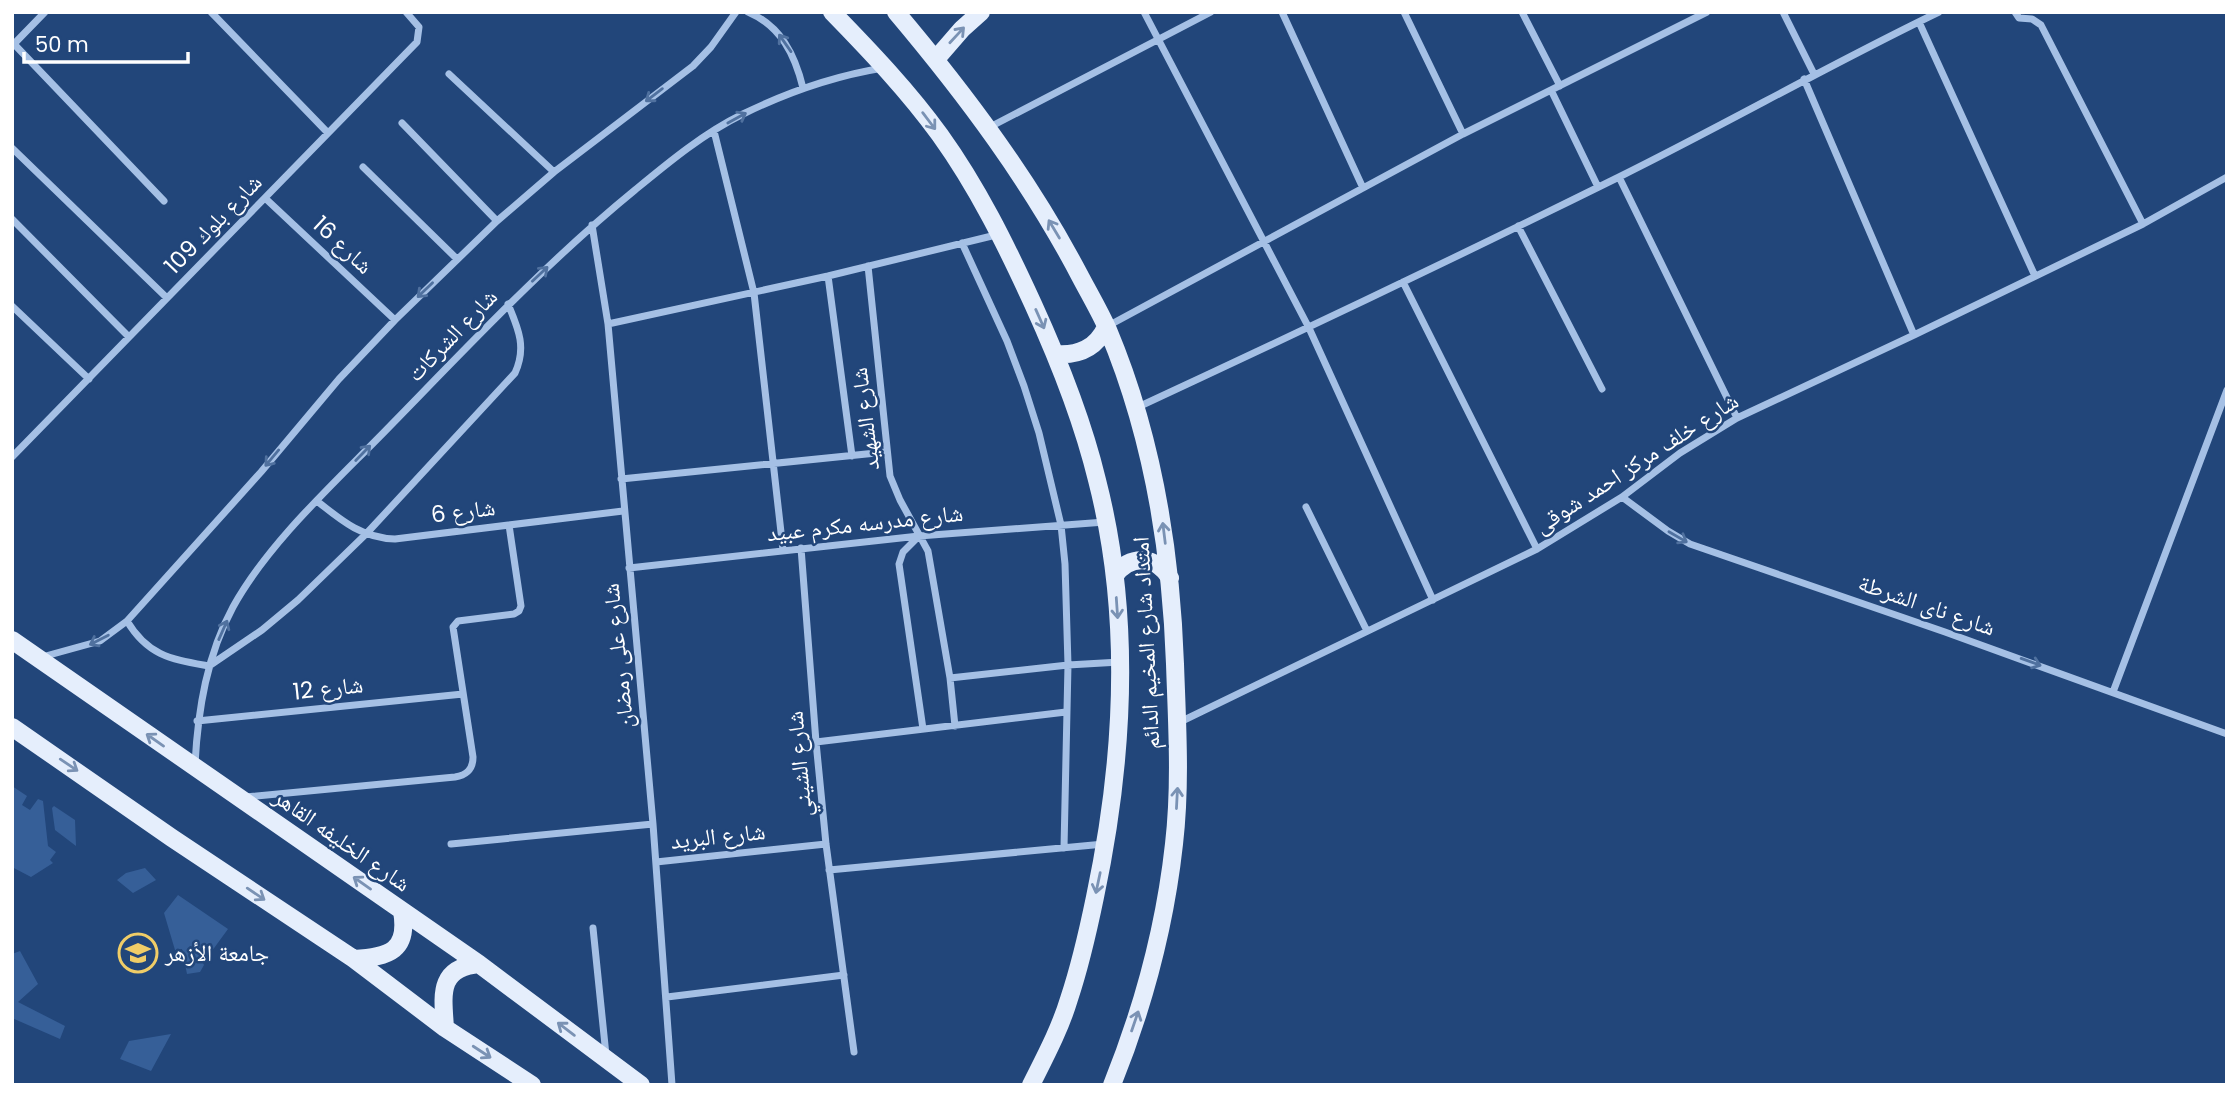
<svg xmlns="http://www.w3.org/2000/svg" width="2239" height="1097" font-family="Poppins,'Noto Naskh Arabic',sans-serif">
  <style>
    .green { fill: #365f98 }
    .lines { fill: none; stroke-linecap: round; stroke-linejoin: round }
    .street { stroke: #a5c0e5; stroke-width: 7 }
    .primary { stroke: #e5eefc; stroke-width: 18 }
    .oneway { stroke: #7a92b4 }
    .oneway2 { stroke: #50719f }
    .labels { text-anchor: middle; stroke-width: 5; stroke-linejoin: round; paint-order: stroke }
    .street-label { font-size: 23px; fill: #fff; stroke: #22467a }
    .poi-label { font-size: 23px; fill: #fff; stroke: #22467a; text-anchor: start }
  </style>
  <rect width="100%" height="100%" fill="#22467a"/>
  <path class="green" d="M12 786 27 796 22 805 30 810 38 799 43 801 48 846 56 852 50 860 53 863 31 877 12 867Z
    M54 806 75 820 76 846 55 830 52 808Z
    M145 868 156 880 133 893 117 880 126 873Z
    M178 895 228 929 209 955 203 947 197 951 204 965 200 972 187 974 182 949 175 950 164 913Z
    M20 951 38 984 18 1002 65 1026 60 1039 12 1018V954Z
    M171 1034 151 1071 120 1059 129 1041Z"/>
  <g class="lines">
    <path class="street" d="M211 12 328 133
      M748 12C781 26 795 55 803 88
      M1144 12 1309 328 1433 600
      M1282 12 1363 188
      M1404 12 1463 134
      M1522 12 1560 86
      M1783 12 1814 74
      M2015 12 2019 18 2032 19 2041 25 2143 224
      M1919 22 2035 276
      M14 44 164 201
      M12 46 45 12
      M449 74 554 172
      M1804 79 1914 335
      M1551 90 1598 187
      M402 123 497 221
      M988 128 1211 12
      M714 131 754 293 783 550
      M12 148 167 298
      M363 167 457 259
      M1619 177 1737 418
      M265 198 395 320
      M12 219 129 337
      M592 225 608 324 653 824 672 1085
      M1518 226 1602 389
      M962 243 1007 341 1024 386 1039 433 1061 525 1065 564 1068 665 1064 848
      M868 266 890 476 900 500 928 551 950 678 955 726
      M828 276 852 456
      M1403 282 1537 549
      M12 306 89 379
      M608 324 828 276 1000 234
      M1106 327 1463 134 1707 12
      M1136 408C1298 333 1459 256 1619 177 1726 124 1831 64 1939 12
      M12 457 417 42 419 27 406 12
      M621 479 886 452
      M1622 497 1668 531 1690 544 1945 632 2227 734
      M317 501C342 521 362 538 395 539L623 511
      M1306 507 1367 631
      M919 536 903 552 899 564 923 729
      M801 548 816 742 826 844 854 1052
      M629 568 919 536 1105 522
      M127 621C148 656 171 659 209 666L262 630 298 600 366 534 515 373C527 347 518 328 508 304
      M42 657 100 641 127 621 261 472 339 379 395 320 497 221 554 172 693 66 711 47 736 12
      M950 678 1068 665 1120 662
      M2113 692 2227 390
      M197 721 463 694
      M1180 722 1537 549 1622 497 1680 453 1737 418 1914 335 2143 224 2227 177
      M816 742 1066 712
      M195 764C198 709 207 655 233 607 270 540 339 479 392 424 471 343 548 261 635 190 669 162 704 133 743 114 788 92 834 76 883 68
      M245 797 455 777C467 775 473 769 473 757L453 627 458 621 514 614 519 611 521 606 509 525
      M451 844 653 824
      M656 862 826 844
      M829 870 1104 844
      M593 928 606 1055
      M667 997 844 975"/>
    <path class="primary" d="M832 12C871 52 908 91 940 135 978 188 1006 245 1033 304 1059 361 1082 418 1097 480 1132 616 1124 760 1095 897 1088 931 1080 966 1069 999 1060 1029 1045 1057 1031 1085
      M896 12C966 95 1031 182 1081 278 1090 295 1100 312 1108 330 1153 437 1171 549 1175 664 1177 723 1181 784 1174 844 1165 926 1143 1008 1112 1085
      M936 59 962 29 981 12
      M1055 354C1079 356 1096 348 1106 327
      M1115 575C1131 554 1156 556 1170 578
      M12 640 479 964 641 1085
      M12 727 172 838 354 959 445 1028 532 1085
      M354 959C389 957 409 951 402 911
      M445 1028C443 996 437 968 479 964"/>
  </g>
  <defs><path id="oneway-shaft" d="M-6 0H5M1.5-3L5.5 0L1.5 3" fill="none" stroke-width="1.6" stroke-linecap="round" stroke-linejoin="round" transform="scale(1.75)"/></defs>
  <g class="oneway">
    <use href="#oneway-shaft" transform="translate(957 35) rotate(-47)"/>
    <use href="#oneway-shaft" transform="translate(929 121) rotate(53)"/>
    <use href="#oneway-shaft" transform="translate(1054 229) rotate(-121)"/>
    <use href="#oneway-shaft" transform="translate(1040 319) rotate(66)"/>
    <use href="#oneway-shaft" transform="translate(1164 533) rotate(-97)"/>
    <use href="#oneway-shaft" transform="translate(1117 608) rotate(86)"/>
    <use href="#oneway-shaft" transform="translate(155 740) rotate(-145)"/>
    <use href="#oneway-shaft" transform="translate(69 765) rotate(34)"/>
    <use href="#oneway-shaft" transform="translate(1177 798) rotate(-87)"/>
    <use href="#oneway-shaft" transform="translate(362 883) rotate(-145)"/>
    <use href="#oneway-shaft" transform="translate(1098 883) rotate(102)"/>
    <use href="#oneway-shaft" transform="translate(256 894) rotate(34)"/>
    <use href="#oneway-shaft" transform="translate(1135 1021) rotate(-71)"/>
    <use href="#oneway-shaft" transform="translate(566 1029) rotate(-143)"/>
    <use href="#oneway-shaft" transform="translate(482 1052) rotate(33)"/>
  </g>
  <g class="oneway2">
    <use href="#oneway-shaft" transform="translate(785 43) rotate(-125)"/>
    <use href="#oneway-shaft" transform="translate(654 95) rotate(143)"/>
    <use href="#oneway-shaft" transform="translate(737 118) rotate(-29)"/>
    <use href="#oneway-shaft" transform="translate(540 274) rotate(-43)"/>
    <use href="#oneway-shaft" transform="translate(425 290) rotate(136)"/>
    <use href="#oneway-shaft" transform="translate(363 453) rotate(-46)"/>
    <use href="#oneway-shaft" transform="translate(272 458) rotate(130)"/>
    <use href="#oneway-shaft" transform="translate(1678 537) rotate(30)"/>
    <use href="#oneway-shaft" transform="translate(223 630) rotate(-66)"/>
    <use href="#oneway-shaft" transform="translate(99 640) rotate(153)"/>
    <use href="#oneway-shaft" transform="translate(2031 662) rotate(20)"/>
  </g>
  <defs>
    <symbol id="university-ring" viewBox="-11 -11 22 22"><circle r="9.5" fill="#22467a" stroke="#f0cd67" stroke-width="1.5"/><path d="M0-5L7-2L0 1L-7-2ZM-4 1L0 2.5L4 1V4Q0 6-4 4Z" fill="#f0cd67"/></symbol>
  </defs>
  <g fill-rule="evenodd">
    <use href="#university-ring" x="116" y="931" width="44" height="44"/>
  </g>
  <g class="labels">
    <g class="street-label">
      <text transform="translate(213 224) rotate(-46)" y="8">شارع بلوك 109</text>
      <text transform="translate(343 245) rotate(43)" y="8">شارع 16</text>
      <text transform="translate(452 335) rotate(-46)" y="8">شارع الشركات</text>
      <text transform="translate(865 419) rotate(-97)" y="8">شارع الشهيد</text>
      <text transform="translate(1636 463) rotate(-33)" y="8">شارع خلف مركز احمد شوقى</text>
      <text transform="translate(463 511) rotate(-7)" y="8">شارع 6</text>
      <text transform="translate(865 523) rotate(-6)" y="8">شارع مدرسه مكرم عبيد</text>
      <text transform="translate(1927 605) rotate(19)" y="8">شارع ناى الشرطة</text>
      <text transform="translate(1146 643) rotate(-93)" y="8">امتداد شارع المخيم الدائم</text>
      <text transform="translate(618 656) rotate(-96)" y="8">شارع على رمضان</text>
      <text transform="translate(328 688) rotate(-6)" y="8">شارع 12</text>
      <text transform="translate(799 764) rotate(-95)" y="8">شارع الشيني</text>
      <text transform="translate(718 836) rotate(-6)" y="8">شارع البريد</text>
      <text transform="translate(342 840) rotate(35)" y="8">شارع الخليفه القاهر</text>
    </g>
    <g class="poi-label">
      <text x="165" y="961">جامعة الأزهر</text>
    </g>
  </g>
  <rect width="2239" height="1097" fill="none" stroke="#ffffff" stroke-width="28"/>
  <path d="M24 52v10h164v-10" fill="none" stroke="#ffffff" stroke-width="3.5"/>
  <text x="35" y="52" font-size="21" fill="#ffffff" stroke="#22467a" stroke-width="5" paint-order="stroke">50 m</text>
</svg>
